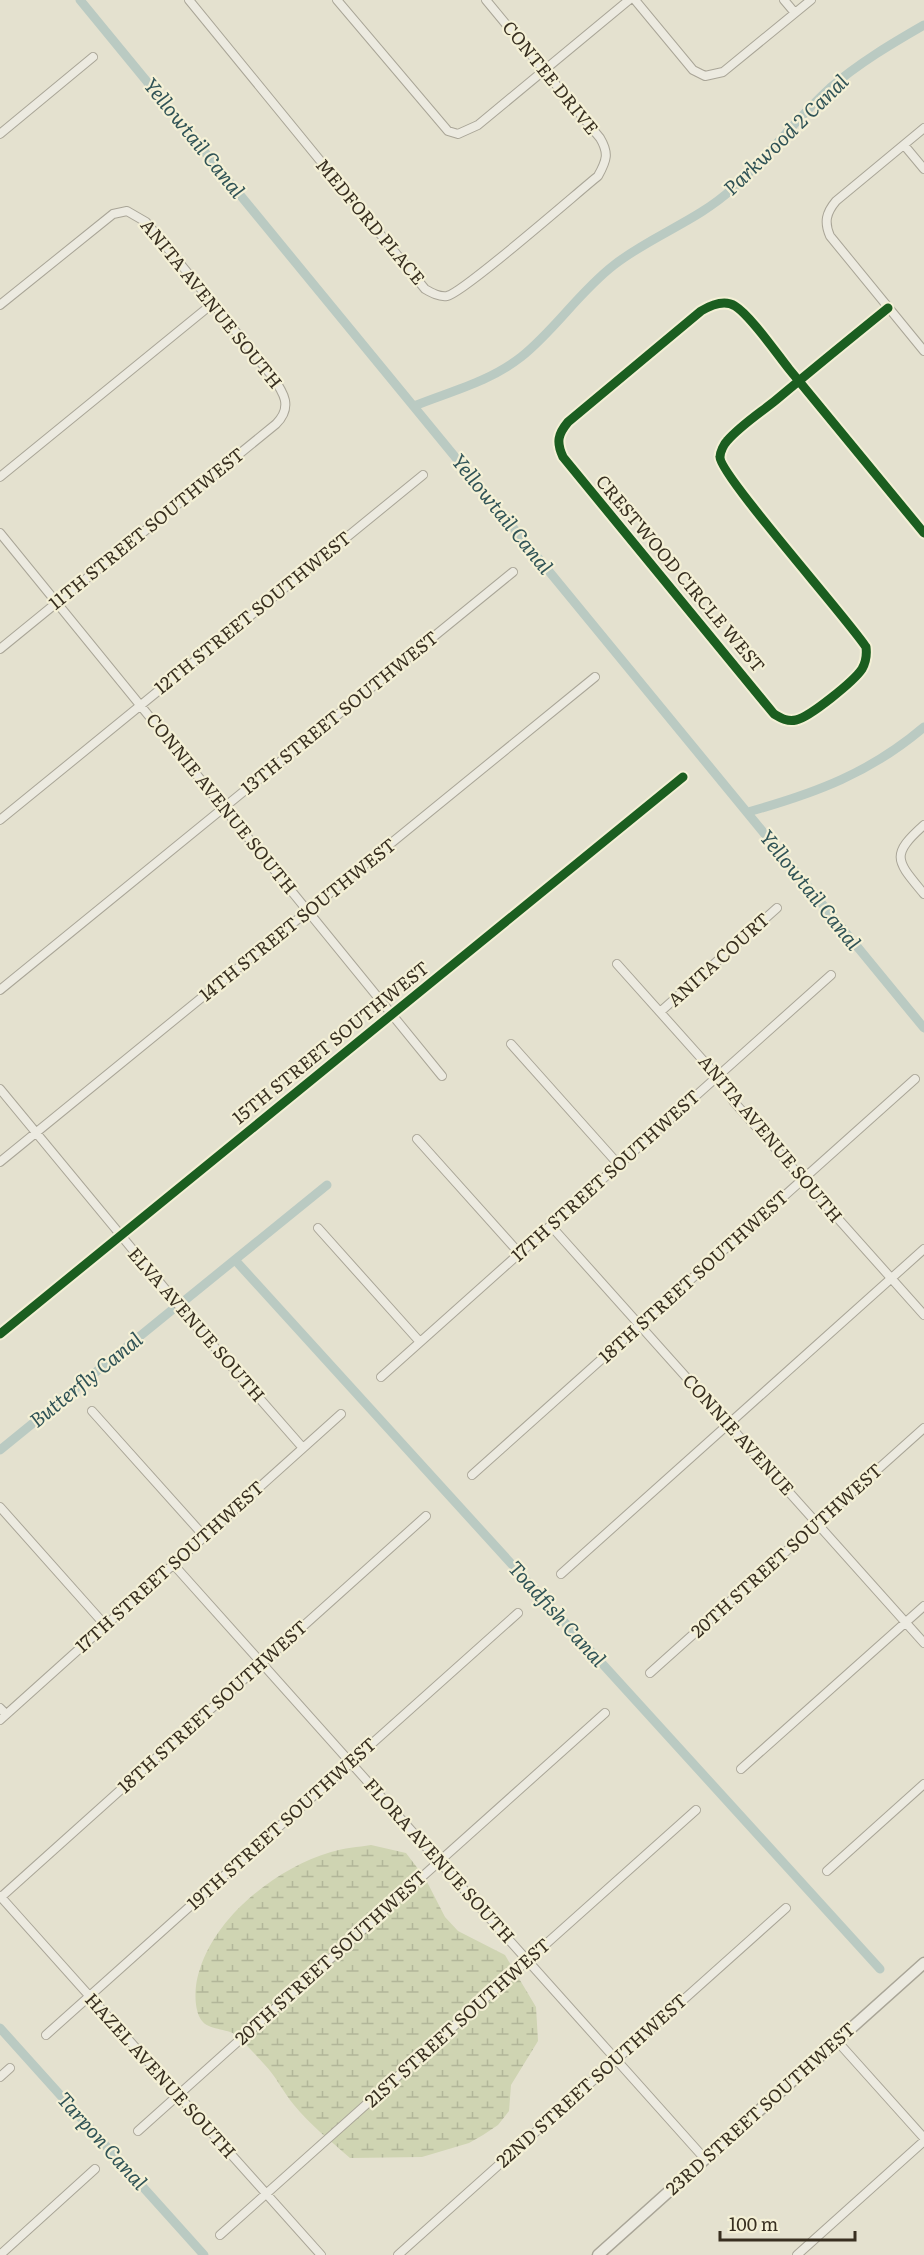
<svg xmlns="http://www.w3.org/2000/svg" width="924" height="2255" font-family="Literata,serif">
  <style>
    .wetland { fill: url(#wetland-marsh) }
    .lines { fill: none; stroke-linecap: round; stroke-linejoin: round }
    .canal { stroke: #bacac2; stroke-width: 9 }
    .minor-casing { stroke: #a9a597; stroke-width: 10 }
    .tertiary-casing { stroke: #a9a597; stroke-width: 13 }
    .minor { stroke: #eceae0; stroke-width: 8 }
    .tertiary { stroke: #eceae0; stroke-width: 10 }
    .cycleway-casing { stroke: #f4f0d6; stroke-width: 13 }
    .cycleway { stroke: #1b5e20; stroke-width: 9 }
    .labels { text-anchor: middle; stroke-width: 4.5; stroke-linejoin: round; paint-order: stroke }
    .street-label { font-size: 18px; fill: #382f20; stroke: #f4f0d6 }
    .water-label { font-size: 20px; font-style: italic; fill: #305356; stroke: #f4f0d6 }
  </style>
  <defs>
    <pattern id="wetland-marsh" width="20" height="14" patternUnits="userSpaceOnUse" patternTransform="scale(1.5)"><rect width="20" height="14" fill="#cfd4b2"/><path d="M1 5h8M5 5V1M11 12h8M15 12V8" fill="none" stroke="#b2b699"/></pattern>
  </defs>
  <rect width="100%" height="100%" fill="#e4e1cf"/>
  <path class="wetland" d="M371 1845 406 1853 425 1878 445 1917 458 1931 505 1955 536 2007 538 2041 511 2085 509 2111 498 2125 483 2135 469 2143 422 2157 350 2158C331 2141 310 2125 294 2105 283 2092 276 2076 264 2064 256 2055 248 2047 240 2038 230 2027 207 2032 200 2018 193 2005 195 1982 200 1969 217 1915 277 1868 331 1852 344 1848 358 1847 371 1845Z"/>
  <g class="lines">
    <path class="canal" d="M80 0 924 1028
      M414 406C451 391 489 382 521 357 555 330 579 292 614 265 651 236 697 221 732 189 767 158 795 120 830 88 859 63 891 44 924 25
      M748 812C816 793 870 773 924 727
      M235 1260 880 1969
      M184 1301 327 1185
      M0 1450 172 1310
      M0 2028 204 2255"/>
    <defs>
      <path id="minor" d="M189 0 425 289C432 293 439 297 447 296 463 293 577 193 598 176 607 160 609 153 600 138L486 0
        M337 0 448 131 458 134 478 125 629 0
        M635 0 693 70 705 76 723 72 811 0
        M784 0 795 13
        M924 128 836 201C826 213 824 222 830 236L924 351
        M0 134 93 57
        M904 145 924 169
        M0 305 113 214 127 211 146 222 272 376C284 393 293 407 276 424L0 649
        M888 308C851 338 813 369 776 400 760 413 741 425 727 441 724 444 720 452 720 457 719 474 848 619 866 647 867 655 866 662 862 669 854 681 810 717 796 720 787 722 781 718 774 714L563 457C556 442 558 434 568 422L701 311C711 305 724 299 735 306 750 315 777 354 789 369 834 424 879 479 924 533
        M0 477 212 304
        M0 533 442 1076
        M0 820 423 475
        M924 825C889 856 897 861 924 894
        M617 964 718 1077 734 1102 924 1315
        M0 990 513 572
        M660 1012 777 908
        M511 1044 619 1165
        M0 1089 190 1319 303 1448
        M417 1139 520 1254
        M0 1162 595 677
        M551 1226 924 1643
        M318 1228 420 1342
        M0 1334 683 777
        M381 1377 831 975
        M92 1411 204 1536
        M472 1475 915 1079
        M0 1507 105 1625
        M173 1564 705 2159
        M561 1574 924 1249
        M650 1673 924 1428
        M0 1708 6 1714
        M0 1720 341 1414
        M741 1769 924 1606
        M827 1871 924 1784
        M0 1896 321 2255
        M0 1898 426 1516
        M46 2035 518 1613
        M837 2041 924 2138
        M0 2077 10 2068
        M138 2131 605 1713
        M220 2235 696 1810
        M0 2255 95 2169
        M398 2255 786 1908
        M797 2255 924 2141"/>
      <path id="tertiary" d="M598 2255 924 1963"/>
    </defs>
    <use href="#minor" class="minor-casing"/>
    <use href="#tertiary" class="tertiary-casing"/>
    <use href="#minor" class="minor"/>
    <use href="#tertiary" class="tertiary"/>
    <defs>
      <path id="cycleway" d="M888 308C851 338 813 369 776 400 760 413 741 425 727 441 724 444 720 452 720 457 719 474 848 619 866 647 867 655 866 662 862 669 854 681 810 717 796 720 787 722 781 718 774 714L563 457C556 442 558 434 568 422L701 311C711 305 724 299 735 306 750 315 777 354 789 369 834 424 879 479 924 533
        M0 1334 683 777"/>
    </defs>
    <use href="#cycleway" class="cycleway-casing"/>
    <use href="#cycleway" class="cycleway"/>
  </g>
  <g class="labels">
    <g class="street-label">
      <text transform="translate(550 78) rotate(51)" y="6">CONTEE DRIVE</text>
      <text transform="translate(370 222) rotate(50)" y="6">MEDFORD PLACE</text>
      <text transform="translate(211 304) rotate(51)" y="6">ANITA AVENUE SOUTH</text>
      <text transform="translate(147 529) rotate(-39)" y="6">11TH STREET SOUTHWEST</text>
      <text transform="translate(680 574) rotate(50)" y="6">CRESTWOOD CIRCLE WEST</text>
      <text transform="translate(253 613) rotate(-39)" y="6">12TH STREET SOUTHWEST</text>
      <text transform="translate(340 713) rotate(-39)" y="6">13TH STREET SOUTHWEST</text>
      <text transform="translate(221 804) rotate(51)" y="6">CONNIE AVENUE SOUTH</text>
      <text transform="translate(298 920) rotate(-39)" y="6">14TH STREET SOUTHWEST</text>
      <text transform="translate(719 960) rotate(-42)" y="6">ANITA COURT</text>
      <text transform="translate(331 1043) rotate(-39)" y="6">15TH STREET SOUTHWEST</text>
      <text transform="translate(770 1139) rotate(50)" y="6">ANITA AVENUE SOUTH</text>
      <text transform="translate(606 1176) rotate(-42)" y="6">17TH STREET SOUTHWEST</text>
      <text transform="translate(694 1277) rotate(-42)" y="6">18TH STREET SOUTHWEST</text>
      <text transform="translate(196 1325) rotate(49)" y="6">ELVA AVENUE SOUTH</text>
      <text transform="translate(738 1435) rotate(48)" y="6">CONNIE AVENUE</text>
      <text transform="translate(787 1551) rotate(-42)" y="6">20TH STREET SOUTHWEST</text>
      <text transform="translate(170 1567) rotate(-42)" y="6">17TH STREET SOUTHWEST</text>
      <text transform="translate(213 1707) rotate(-42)" y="6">18TH STREET SOUTHWEST</text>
      <text transform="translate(282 1824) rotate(-42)" y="6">19TH STREET SOUTHWEST</text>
      <text transform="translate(439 1861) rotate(48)" y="6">FLORA AVENUE SOUTH</text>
      <text transform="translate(331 1958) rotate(-42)" y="6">20TH STREET SOUTHWEST</text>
      <text transform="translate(458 2023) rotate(-42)" y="6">21ST STREET SOUTHWEST</text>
      <text transform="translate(160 2076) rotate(48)" y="6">HAZEL AVENUE SOUTH</text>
      <text transform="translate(592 2081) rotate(-42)" y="6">22ND STREET SOUTHWEST</text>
      <text transform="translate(761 2109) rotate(-42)" y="6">23RD STREET SOUTHWEST</text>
    </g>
    <g class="water-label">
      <text transform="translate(786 135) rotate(-44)" y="7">Parkwood 2 Canal</text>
      <text transform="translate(194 138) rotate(51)" y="7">Yellowtail Canal</text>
      <text transform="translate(502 514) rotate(51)" y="7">Yellowtail Canal</text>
      <text transform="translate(810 890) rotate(51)" y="7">Yellowtail Canal</text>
      <text transform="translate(86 1380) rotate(-39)" y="7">Butterfly Canal</text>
      <text transform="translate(557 1614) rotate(48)" y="7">Toadfish Canal</text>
      <text transform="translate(102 2141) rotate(48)" y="7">Tarpon Canal</text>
    </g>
  </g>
  <path d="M720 2231v9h135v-9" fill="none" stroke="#382f20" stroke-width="3"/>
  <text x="729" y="2231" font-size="18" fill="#382f20" stroke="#f4f0d6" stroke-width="4.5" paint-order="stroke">100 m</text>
</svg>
